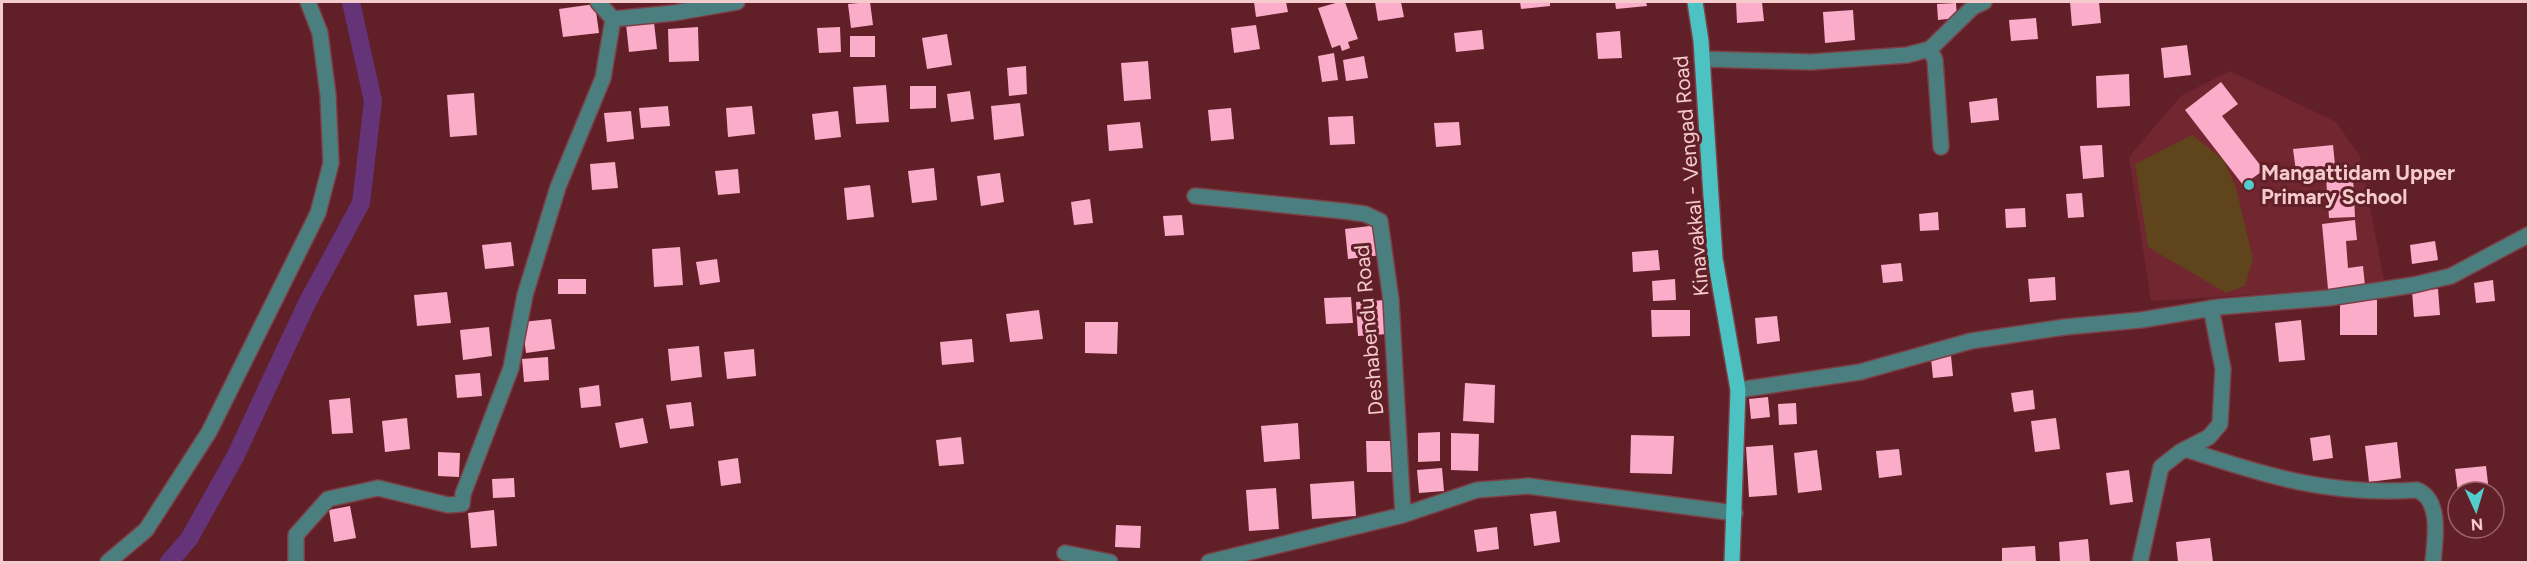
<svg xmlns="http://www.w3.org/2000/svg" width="2530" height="564" font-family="Figtree,sans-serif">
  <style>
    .built { fill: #712630 }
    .green { fill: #5f441c }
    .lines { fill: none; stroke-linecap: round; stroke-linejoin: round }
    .canal { stroke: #653378; stroke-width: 18 }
    .building { fill: #faacc9 }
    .minor-casing { stroke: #7c3f46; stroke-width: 18 }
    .major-casing { stroke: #7c3f46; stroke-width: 18 }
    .minor { stroke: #4b7f7f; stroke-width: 15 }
    .major { stroke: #4dc2c3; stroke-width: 15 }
    .poi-dot { fill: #52cdce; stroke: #612028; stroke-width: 2 }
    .labels { text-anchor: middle; stroke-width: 6; stroke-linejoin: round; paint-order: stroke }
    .poi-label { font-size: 21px; font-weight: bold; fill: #f5cbcd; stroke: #612028; text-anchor: start }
    .street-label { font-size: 21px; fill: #f5cbcd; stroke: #612028 }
  </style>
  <rect width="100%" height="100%" fill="#612028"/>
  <path class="built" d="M2230 71 2336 122 2360 156 2384 280 2375 287 2151 301 2129 157 2181 96Z"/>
  <path class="green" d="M2192 135 2224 160 2236 188 2253 259 2245 286 2226 293 2148 247 2135 164Z"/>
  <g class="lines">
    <path class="canal" d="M169 562 189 539 235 457 307 303 361 203 373 101 351 2"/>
  </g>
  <path class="building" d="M870 2 873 25 851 28 848 4Z
    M1254 2H1286L1288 12 1256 17Z
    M1339 2H1345L1358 39 1348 42 1350 48 1342 51 1340 45 1332 48 1318 8Z
    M1375 2H1401L1404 17 1378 21Z
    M1520 2H1550V6L1521 9Z
    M1615 2H1646L1647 6 1616 9Z
    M1736 2H1762L1764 21 1737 23Z
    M2070 2H2099L2101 23 2072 26Z
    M1956 3 1957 18 1938 20 1937 4Z
    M595 4 599 33 563 37 559 9Z
    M1853 10 1855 40 1825 43 1823 12Z
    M2036 18 2038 39 2011 41 2009 20Z
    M654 22 657 49 629 52 626 24Z
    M1256 25 1260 49 1234 53 1231 28Z
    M698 27 699 61 669 62 668 29Z
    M840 27 841 52 819 53 817 28Z
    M1482 30 1484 49 1456 52 1454 33Z
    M1620 31 1622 58 1598 59 1596 33Z
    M947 34 952 65 927 69 922 38Z
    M850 36H875V57H850Z
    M2187 45 2191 75 2164 78 2161 48Z
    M1334 53 1338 80 1322 82 1318 56Z
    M1364 56 1368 78 1346 81 1343 60Z
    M1148 61 1151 99 1124 101 1121 63Z
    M1026 66 1027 94 1009 96 1007 68Z
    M2129 74 2130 106 2097 108 2096 76Z
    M2221 82 2238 104 2222 116 2264 170 2243 185 2185 110Z
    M886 85 889 122 856 124 853 87Z
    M910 86H936V108L910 109Z
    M970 91 974 119 951 122 947 94Z
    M474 93 477 135 450 137 447 95Z
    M1997 98 1999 120 1971 123 1969 102Z
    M1020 103 1024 136 994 140 991 106Z
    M668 106 670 126 641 128 639 108Z
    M752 106 755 134 728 137 726 108Z
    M1231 108 1234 139 1211 141 1208 110Z
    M631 111 634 139 607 142 604 113Z
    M838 111 841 137 815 140 812 114Z
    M1353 116 1355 144 1330 145 1328 117Z
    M1140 122 1143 148 1109 151 1107 125Z
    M1459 122 1461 145 1436 147 1434 123Z
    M2102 145 2104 177 2083 179 2080 146Z
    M2333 145 2336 175 2297 179 2293 149Z
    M615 162 618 188 592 190 590 164Z
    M934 168 937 200 912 203 908 171Z
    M738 169 740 193 718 195 715 171Z
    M1000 173 1004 202 981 206 977 176Z
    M2353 175 2355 217 2329 218 2326 178Z
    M870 185 874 217 847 220 844 188Z
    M2082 193 2084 217 2068 218 2066 194Z
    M1090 199 1093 223 1074 225 1071 202Z
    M2025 208 2026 227 2006 228 2005 209Z
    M1938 212 1939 230 1920 231 1919 214Z
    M1182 215 1184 235 1165 236 1163 216Z
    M2355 220 2357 240 2346 241 2348 268 2363 266 2365 286 2328 289 2322 224Z
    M1378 225 1382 255 1348 259 1345 229Z
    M2435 241 2438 260 2412 264 2410 245Z
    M511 242 514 266 485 269 482 245Z
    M680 247 683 285 654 287 652 249Z
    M1658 250 1660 270 1633 272 1632 252Z
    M717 259 720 282 700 285 696 262Z
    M1901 263 1903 281 1883 283 1881 265Z
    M2055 277 2056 300 2030 302 2028 279Z
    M558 279H586V294H558Z
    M1675 279 1676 300 1653 301 1652 281Z
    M2493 280 2495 301 2476 303 2474 283Z
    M2438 289 2440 315 2414 317 2412 291Z
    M447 292 451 323 417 326 414 295Z
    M1351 297 1353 323 1326 324 1324 298Z
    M1385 300 1388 334 1358 336 1356 302Z
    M2340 300H2377V335H2340Z
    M1039 310 1043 339 1010 342 1006 314Z
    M1651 310H1690V336L1652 337Z
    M1777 316 1780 341 1757 344 1755 318Z
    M551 319 555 349 526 353 522 322Z
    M2301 320 2305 360 2279 362 2275 323Z
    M1085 322H1118L1117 354 1085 353Z
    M489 327 492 356 463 360 460 330Z
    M972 339 974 362 942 365 940 342Z
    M699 346 702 377 671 381 668 349Z
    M754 349 756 376 727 379 724 352Z
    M1951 356 1953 376 1933 378 1931 358Z
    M548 357 549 380 524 382 522 359Z
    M480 373 482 396 457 398 455 375Z
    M1465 383 1495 385 1494 423 1463 421Z
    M599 385 601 406 581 408 579 388Z
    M2033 390 2035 409 2014 412 2011 393Z
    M1768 397 1770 417 1751 419 1749 399Z
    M350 398 353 433 332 434 329 400Z
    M691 402 694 426 670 429 666 405Z
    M1796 403 1797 424 1779 425 1778 404Z
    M407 418 410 449 385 452 382 421Z
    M643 418 648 443 620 448 615 423Z
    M2056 418 2060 449 2035 452 2031 421Z
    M1298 423 1300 459 1264 462 1261 426Z
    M1440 432V461L1418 462V433Z
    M1451 433 1479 434 1478 471 1451 470Z
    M1631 435 1674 436 1672 474 1630 473Z
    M2330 435 2333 458 2313 461 2310 438Z
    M961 437 964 464 939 466 936 440Z
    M1366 441H1391L1392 472H1367Z
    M2397 442 2401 478 2369 482 2365 446Z
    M1773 445 1777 495 1749 497 1746 447Z
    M1899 449 1902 475 1879 478 1876 451Z
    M1817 450 1822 490 1798 493 1794 453Z
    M438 452 460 453 459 477 438 476Z
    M738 458 741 483 721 486 718 461Z
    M2486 466 2489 492H2458L2455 469Z
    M1442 468 1444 491 1419 493 1417 470Z
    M2129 470 2133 502 2110 505 2106 473Z
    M514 478 515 497 493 498 492 479Z
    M1354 481 1356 516 1312 519 1310 484Z
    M1276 488 1279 529 1249 531 1246 490Z
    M350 506 356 538 334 542 329 510Z
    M494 510 497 546 471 548 468 513Z
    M1556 511 1560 542 1534 546 1530 514Z
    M1116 525 1141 526 1140 548 1115 547Z
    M1497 527 1499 549 1477 552 1474 530Z
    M2210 538 2213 562H2178L2176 542Z
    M2088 539 2090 562H2060L2059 542Z
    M2035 546 2036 562H2002V548Z"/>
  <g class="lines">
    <defs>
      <path id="minor" d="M598 2 613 19
        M1930 49 1935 60 1941 147
        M1702 59 1811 62 1907 55 1930 49 1973 7 1984 2
        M1195 196 1343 211 1365 214 1380 221 1391 300 1403 515
        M1738 390 1860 372 1971 341 2065 327 2141 320 2219 307 2328 298 2413 285 2451 276 2528 235
        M2185 449C2266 476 2330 496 2417 490 2442 500 2435 540 2433 562
        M1065 553 1110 562
        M108 562 146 530 209 432 318 213 331 163 328 95 320 33 308 2
        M296 562V535L328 499 378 488 448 505 462 504 463 494 511 368 525 295 558 187 603 78 613 19 674 13 737 2
        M1209 562 1403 515 1477 490 1528 486 1735 513
        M2140 562 2161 467 2180 452 2209 437 2220 424 2223 369 2211 308"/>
      <path id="major" d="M1695 2 1701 41 1715 258 1738 390 1732 562"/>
    </defs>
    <use href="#minor" class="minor-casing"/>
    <use href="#major" class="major-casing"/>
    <use href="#minor" class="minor"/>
    <use href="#major" class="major"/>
  </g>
  <circle class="poi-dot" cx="2249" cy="185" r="6"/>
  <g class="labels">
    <g class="poi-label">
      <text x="2261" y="180">Mangattidam Upper<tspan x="2261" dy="24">Primary School</tspan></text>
    </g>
    <g class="street-label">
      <text transform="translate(1691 176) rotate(-95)" y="7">Kinavakkal - Vengad Road</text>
      <text transform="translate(1369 330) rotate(-95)" y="7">Deshabendu Road</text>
    </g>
  </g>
  <rect width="2530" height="564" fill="none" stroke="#f5cbcd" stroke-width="6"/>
  <g transform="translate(2476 510) rotate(176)"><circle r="28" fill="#612028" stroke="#9c646a" stroke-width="1.5"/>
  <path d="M0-4.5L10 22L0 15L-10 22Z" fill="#52cdce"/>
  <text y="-9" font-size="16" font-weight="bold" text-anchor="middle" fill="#f5cbcd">N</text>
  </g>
</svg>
